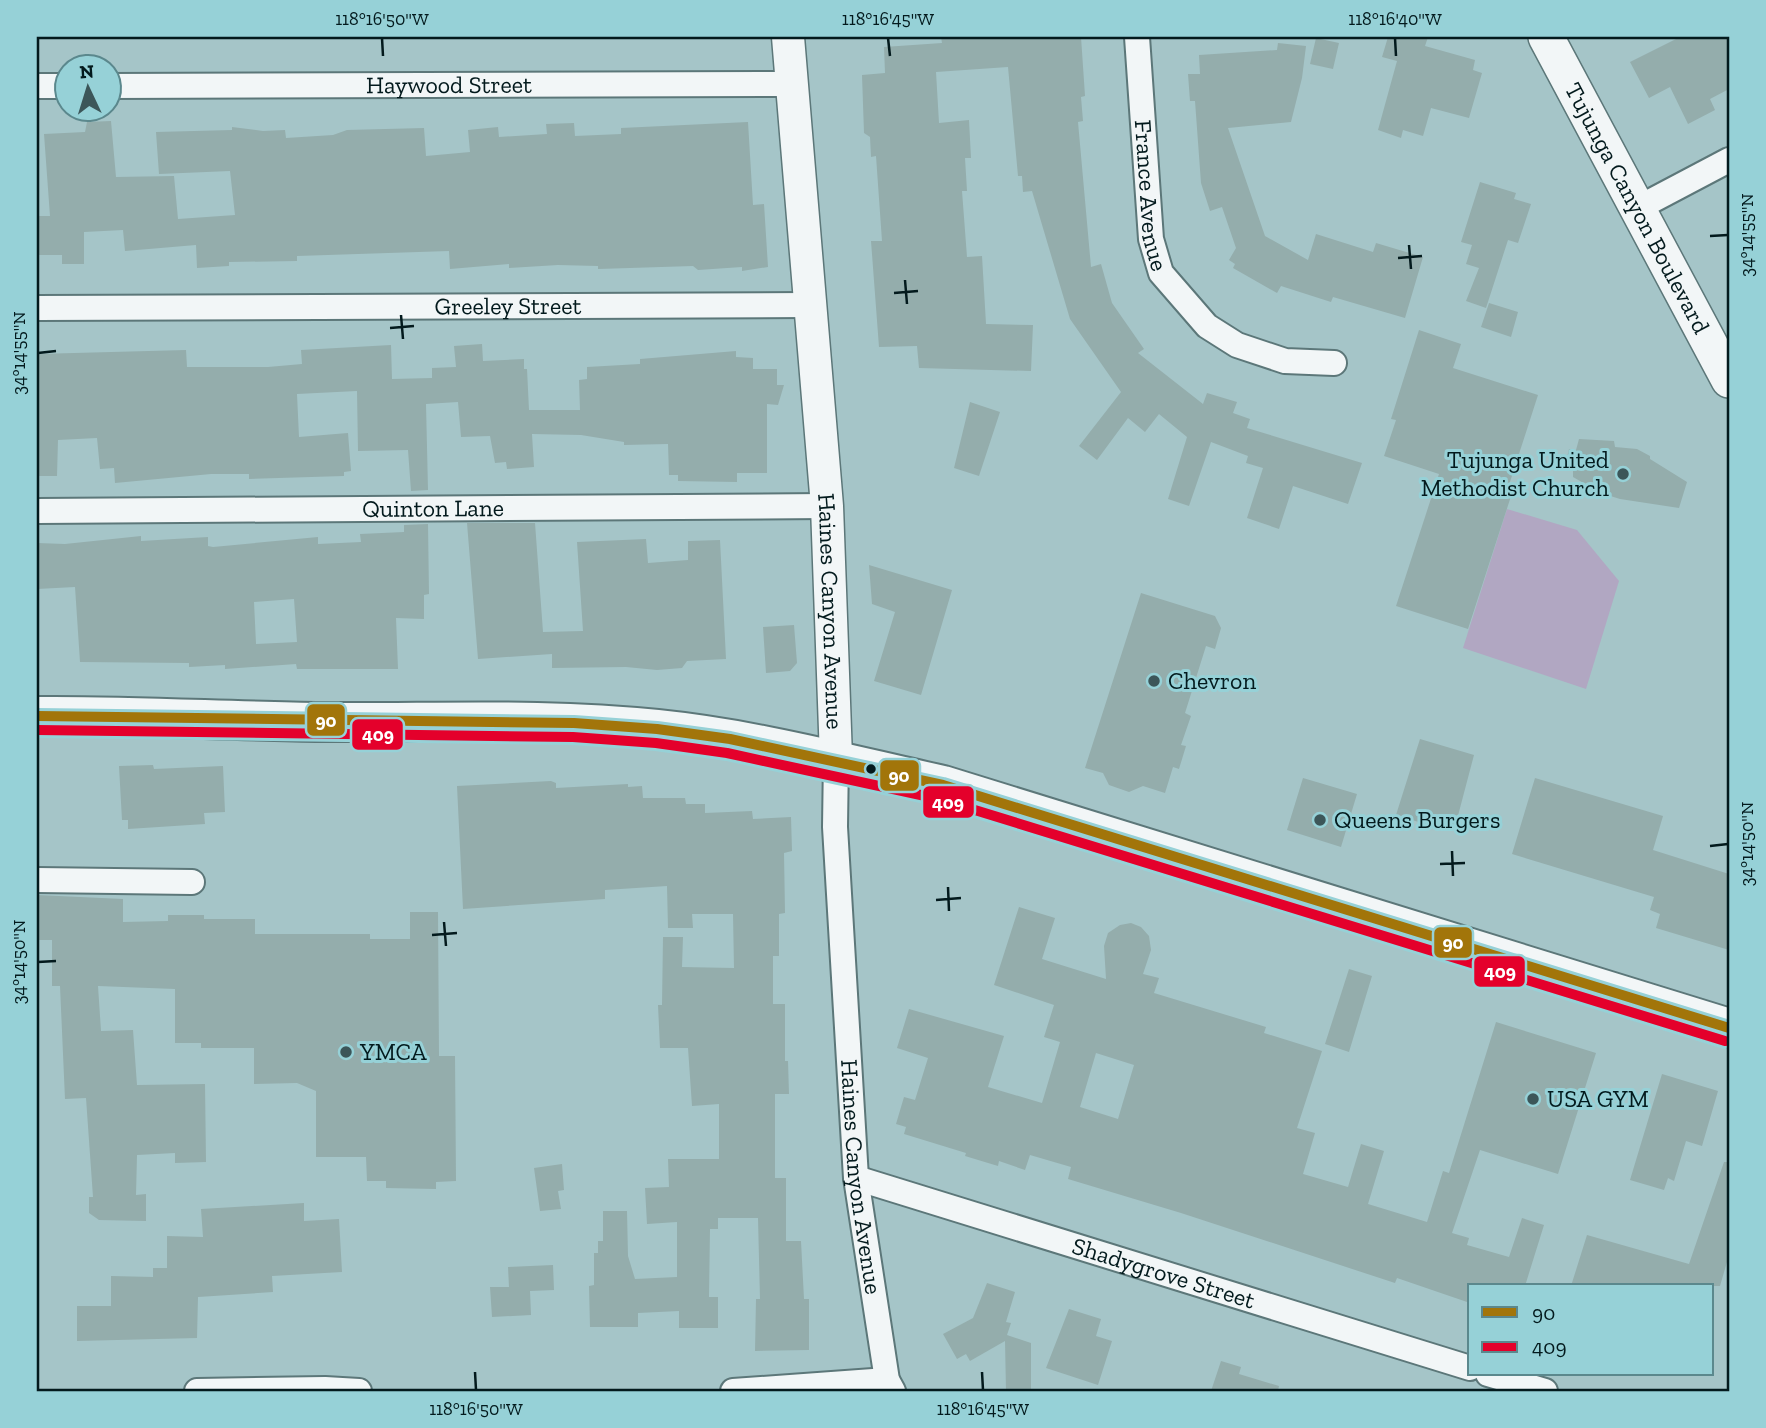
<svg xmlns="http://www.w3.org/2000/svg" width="1766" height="1428" font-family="'Zilla Slab',serif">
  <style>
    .green { fill: #b1a7c2 }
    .building { fill: #94adac; fill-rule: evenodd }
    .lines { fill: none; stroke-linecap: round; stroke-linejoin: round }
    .minor-casing { stroke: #5c7779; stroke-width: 28 }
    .tertiary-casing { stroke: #5c7779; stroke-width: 35 }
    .secondary-casing { stroke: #5c7779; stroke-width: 38 }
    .primary-casing { stroke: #5c7779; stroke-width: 42 }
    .minor { stroke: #f2f6f7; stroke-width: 24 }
    .tertiary { stroke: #f2f6f7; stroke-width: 32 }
    .secondary { stroke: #f2f6f7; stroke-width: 35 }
    .primary { stroke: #f2f6f7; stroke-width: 38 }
    .bus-1-casing { stroke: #96d1d7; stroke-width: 16 }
    .bus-2-casing { stroke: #96d1d7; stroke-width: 16 }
    .bus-1 { stroke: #a2750a; stroke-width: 10 }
    .bus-2 { stroke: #e4002b; stroke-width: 10 }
    .ticks { fill: none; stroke: #031a1d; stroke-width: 2.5 }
    .poi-dot { fill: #3c5659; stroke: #96d1d7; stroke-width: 2.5 }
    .bus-dot { fill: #031a1d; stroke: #96d1d7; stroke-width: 2.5 }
    .labels { text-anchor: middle; stroke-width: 6; stroke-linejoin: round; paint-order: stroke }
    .street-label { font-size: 24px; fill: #031a1d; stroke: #96d1d7 }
    .poi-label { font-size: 24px; fill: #031a1d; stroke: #96d1d7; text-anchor: start }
    .line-badge { stroke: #96d1d7; stroke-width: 2.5 }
    .badge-label { font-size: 19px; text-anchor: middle; font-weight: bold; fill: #fff }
    .neatline { fill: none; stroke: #031a1d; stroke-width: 2.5 }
    .ticks-label { font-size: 18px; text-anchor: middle; fill: #031a1d }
  </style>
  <rect width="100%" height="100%" fill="#a5c5c8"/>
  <path class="green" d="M1507 509 1577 530 1619 581 1586 689 1463 648Z"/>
  <path class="building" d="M941 37H1081L1085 96 1081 97 1083 121 1078 122 1091 267 1101 264 1112 303 1144 349 1138 353 1203 404 1207 393 1237 402 1233 413 1250 419 1247 428 1362 463 1348 504 1293 486 1279 529 1247 518 1263 468 1246 463 1248 456 1211 442 1189 506 1168 499 1187 437 1159 414 1145 432 1128 418 1097 460 1079 446 1121 392 1070 319 1032 191 1023 192 1022 176H1018L1008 67 936 72 939 123 969 120 971 158H965L967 191H962L967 257 982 256 986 324 1033 325 1031 371 919 368 917 346 879 347 871 241H882L876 156 871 157 870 137 864 133 862 75 885 73 884 47 942 43Z
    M1388 37H1428L1425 46 1475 60 1473 70 1482 73 1469 118 1431 108 1423 136 1403 130 1401 138 1378 130 1397 61 1382 57Z
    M1680 37H1729V89L1710 99 1715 110 1688 124 1670 87 1649 98 1630 62Z
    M1316 38 1339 43 1333 69 1310 64Z
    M1278 43 1306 46 1302 78 1291 122 1228 128 1265 236 1308 260 1316 234 1373 252 1376 243 1423 257 1405 318 1333 297 1331 302 1281 286 1277 293 1233 268 1235 264 1229 260 1236 248 1222 207 1210 211 1201 183 1195 101H1190L1188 74H1200L1199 55 1277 50Z
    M111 121 116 177 174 176 178 219 235 215 230 171 159 174 156 132 232 130V127L263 131 285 130 286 138 333 135 347 130 424 128 426 156 470 152 468 130 498 127 499 137 547 134 546 124 574 123 575 136 621 134V128L748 122 753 205 764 204 768 267 742 271V267L698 270 693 266 598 269V266L558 265 509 268V264L450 269 449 251 297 256V261L229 262V266L197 268 196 245 125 251 123 230 84 232V264H62V255H37V216H50L44 134 85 132 87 122Z
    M1480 182 1516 193 1514 199 1531 204 1518 243 1508 240 1486 308 1466 301 1479 268 1466 264 1472 245 1461 242Z
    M1489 303 1518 312 1511 337 1481 327Z
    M1419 330 1461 344 1453 368 1538 395 1508 488 1513 490 1468 629 1396 606 1439 474 1384 456 1396 420 1391 419Z
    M482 344 483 361 524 359V369H527L529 410H580L579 380 587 379V367L640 364V359L736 351V357L753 358V369H777V385H784L778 405 767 404V473H737V482L678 481V475H669L668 444 624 445V442L581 435 532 434 534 467 507 469 506 462 495 463 490 436 461 437 458 402 426 404 428 490 411 491 408 450 358 451 357 391 297 394 299 437 348 433 351 471 344 472V476L249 479V474H211L115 483 114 468 100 469 97 438 58 440 57 476H37V354L186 350 187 367H268L302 364 301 350 391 345 392 379 432 378V368L456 367 454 346Z
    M970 402 1000 412 979 476 954 468Z
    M1579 439 1614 441 1615 447 1637 449 1650 456V459L1687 482 1679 508 1620 499 1601 493 1573 477V471L1565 466 1569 449 1576 450Z
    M467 523H535L543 632 583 631 577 542 646 539 648 563 688 560V541L720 540 726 659 687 661 682 668 657 670 626 667 552 668V654L478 659Z
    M428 524 429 594 424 595V619L396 618 398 669H297L296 664 225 669V665L189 667V663L80 662 75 587 37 589V543L65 544 141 536V541L208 537V546L213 547 318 537V544L361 542 360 534 404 532V525ZM294 599 297 642 256 644 254 602Z
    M869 565 952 590 921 695 874 681 895 612 872 604Z
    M1141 593 1215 616 1221 628 1215 649 1206 646 1185 713 1191 716 1181 745 1186 746 1179 769 1173 767 1165 793 1143 786 1129 792 1109 785 1103 773 1085 768Z
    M794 625 797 663 790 671 766 673 763 627Z
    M1420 739 1474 755 1455 827 1440 823 1438 828 1396 815Z
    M153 765 154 769 223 766 225 812 204 813 205 824 128 829V820H122L119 766Z
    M1303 778 1357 794 1341 847 1287 830Z
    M1535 778 1663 816 1653 850 1729 874V950L1656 928 1660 914 1650 910 1654 897 1512 854Z
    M551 781 556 783V788L628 784V787L642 786 643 798H685L686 804H705V813L752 811 753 819 791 817 792 851 784 853 785 913 779 914V956H773V1004H785V1061H788L789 1094H775V1178H786V1241H801L804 1299H809V1350L755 1351 756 1299H760L758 1218H718V1229H710L709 1297H718V1328H679V1311L638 1313V1327H590L589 1286 594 1285V1253H598V1241H603V1211H627L628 1256 635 1279 677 1277V1222L647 1224 645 1188 669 1187 668 1159H719V1104L692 1106 688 1048H660L658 1005H662L663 937H683L682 967 734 968 733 914H692L693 928H668L667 886 605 890V899L463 909 457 786Z
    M37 895 123 899V922L168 921V915H204V919H255V934H370V939H410V912H438L439 1056H455L456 1181 436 1182V1189L386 1188V1181H367L366 1157H316V1091L297 1083 254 1084V1048H201V1043H175V989L98 986 101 1031 133 1030 137 1085 205 1084 206 1162 175 1163V1153L137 1155 136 1195 146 1194V1221L99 1220 89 1213V1197H93L86 1098 65 1099 60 986H52V940H37Z
    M1019 907 1055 918 1042 959 1106 979 1104 946 1108 933 1120 925 1131 923 1141 927 1149 936 1151 950 1143 974 1159 978 1154 993 1266 1027 1264 1033 1322 1051 1297 1128 1315 1133 1303 1174 1348 1187 1361 1144 1384 1151 1368 1204 1427 1222 1443 1171 1449 1173 1496 1022 1596 1053 1558 1174 1480 1150 1452 1233 1469 1238 1467 1245 1509 1257 1522 1218 1544 1225 1525 1286H1470V1303L1397 1278 1395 1283 1181 1213 1068 1179 1071 1167 1030 1155 1025 1170 999 1161 998 1166 965 1156 966 1153 904 1134 906 1127 896 1124 904 1097 915 1100 928 1058 897 1048 909 1009 1004 1036 988 1087 1042 1103 1060 1042 1044 1037 1054 1005 994 985ZM1096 1053 1134 1065 1118 1119 1080 1107Z
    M1349 969 1372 976 1349 1052 1325 1044Z
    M1662 1074 1718 1091 1702 1146 1686 1141 1674 1181 1668 1178 1664 1190 1630 1180Z
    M1724 1162H1729V1255L1720 1286H1571L1587 1235 1689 1264Z
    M562 1164 564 1190 558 1191 561 1209 540 1211 534 1168Z
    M304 1203V1221L339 1219 342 1272 272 1276 273 1292 198 1297 197 1338 77 1341V1306H111V1276L153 1277V1268H167V1236L203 1237 201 1209Z
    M553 1265 554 1290 530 1291 531 1315 492 1317 490 1287H509L508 1267Z
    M987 1283 1015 1292 1006 1322 1011 1323 1007 1335 1031 1343V1391H1006L1005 1341 970 1361 966 1354 957 1359 943 1334 973 1318Z
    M1069 1309 1101 1319 1096 1336 1112 1341 1098 1385 1046 1368Z
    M1221 1361 1241 1367 1239 1374 1279 1386 1278 1391H1211Z"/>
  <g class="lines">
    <defs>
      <g id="minor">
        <path id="s1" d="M1137 37 1151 239 1161 273 1207 326 1237 345 1285 361 1334 363"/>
        <path d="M37 86H66"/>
        <path id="s2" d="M108 86 792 84"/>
        <path d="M1638 208 1729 160"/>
        <path id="s3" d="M37 308 810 305"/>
        <path id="s4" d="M37 511 827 506"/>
        <path id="s5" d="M836 758 835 827 856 1178 887 1380 893 1391"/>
        <path d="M37 880 192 882"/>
        <path id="s6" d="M856 1178 1470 1368"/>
        <path d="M1488 1374 1545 1391"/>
        <path d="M197 1391 325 1389 359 1391"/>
        <path d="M733 1391 887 1380"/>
      </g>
      <g id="tertiary">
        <path id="s7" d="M788 37 827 506 836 758"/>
      </g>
      <g id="secondary">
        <path id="s8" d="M1546 37 1729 380"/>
      </g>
      <path id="primary" d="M37 716C132 715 228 721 323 722 435 723 546 717 657 729 755 739 848 764 943 785L1729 1028"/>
    </defs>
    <use href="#minor" class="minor-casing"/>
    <use href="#tertiary" class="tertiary-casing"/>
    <use href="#secondary" class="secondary-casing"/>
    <use href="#primary" class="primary-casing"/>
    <use href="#minor" class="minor"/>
    <use href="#tertiary" class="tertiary"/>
    <use href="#secondary" class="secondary"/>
    <use href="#primary" class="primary"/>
    <defs>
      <path id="bus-1" d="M37 716 574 723 657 729 730 739 943 785 1729 1028"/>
      <path id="bus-2" d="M37 730 573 737 656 743 727 753 939 799 1725 1041"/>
    </defs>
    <use href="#bus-1" class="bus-1-casing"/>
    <use href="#bus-2" class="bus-2-casing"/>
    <use href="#bus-1" class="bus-1"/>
    <use href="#bus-2" class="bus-2"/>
  </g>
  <path class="ticks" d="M382 38 383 56M888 38 890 56M1395 38 1396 56M1710 236 1728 235M1409 245 1411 269M1398 258 1422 256M905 280 907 304M894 293 918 291M401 315 403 339M390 328 414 326M38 353 56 351M1710 846 1728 844M1452 851 1453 876M1440 864 1465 863M948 887 949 911M936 900 961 898M444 922 446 946M432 935 457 933M38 962 56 961M475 1372 476 1390M982 1372 983 1390"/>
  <g class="poi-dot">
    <circle cx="1623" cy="474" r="7"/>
    <circle cx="1154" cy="681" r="7"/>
    <circle cx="1320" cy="820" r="7"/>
    <circle cx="346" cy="1052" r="7"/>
    <circle cx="1533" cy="1099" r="7"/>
  </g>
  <circle class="bus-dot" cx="871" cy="769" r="6"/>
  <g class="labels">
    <g class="street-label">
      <text dy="8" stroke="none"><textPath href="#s2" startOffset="341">Haywood Street</textPath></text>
      <text dy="8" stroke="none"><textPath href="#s1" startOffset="159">France Avenue</textPath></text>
      <text dy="8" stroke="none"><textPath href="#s8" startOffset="194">Tujunga Canyon Boulevard</textPath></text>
      <text dy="8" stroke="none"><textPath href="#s3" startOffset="471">Greeley Street</textPath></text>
      <text dy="8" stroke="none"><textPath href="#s4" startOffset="396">Quinton Lane</textPath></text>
      <text dy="8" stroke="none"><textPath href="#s7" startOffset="576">Haines Canyon Avenue</textPath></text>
      <text dy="8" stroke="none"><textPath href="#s5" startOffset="420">Haines Canyon Avenue</textPath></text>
      <text dy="8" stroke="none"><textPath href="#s6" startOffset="322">Shadygrove Street</textPath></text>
    </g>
    <g class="poi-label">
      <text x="1609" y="468" text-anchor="end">Tujunga United<tspan x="1609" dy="28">Methodist Church</tspan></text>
      <text x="1168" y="689">Chevron</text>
      <text x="1334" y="828">Queens Burgers</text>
      <text x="360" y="1060">YMCA</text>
      <text x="1547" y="1107">USA GYM</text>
    </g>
  </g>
  <g class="line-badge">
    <rect x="306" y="703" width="40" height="34" rx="7" fill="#a2750a"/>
    <rect x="351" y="718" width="53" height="33" rx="7" fill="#e4002b"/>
    <rect x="879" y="759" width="41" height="33" rx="7" fill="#a2750a"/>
    <rect x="922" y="785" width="53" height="34" rx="7" fill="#e4002b"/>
    <rect x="1433" y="926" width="40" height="33" rx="7" fill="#a2750a"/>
    <rect x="1473" y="955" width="53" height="33" rx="7" fill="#e4002b"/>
  </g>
  <g class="badge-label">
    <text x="326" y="727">90</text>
    <text x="378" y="741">409</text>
    <text x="899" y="782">90</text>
    <text x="948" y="809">409</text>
    <text x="1453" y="949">90</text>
    <text x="1500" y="978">409</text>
  </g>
  <rect width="1766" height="1428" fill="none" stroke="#96d1d7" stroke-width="77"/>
  <rect x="1468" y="1284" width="245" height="91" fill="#96d1d7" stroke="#5b888d" stroke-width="2"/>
  <rect x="1482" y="1307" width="35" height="10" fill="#a2750a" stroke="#5b888d" stroke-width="2"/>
  <text x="1532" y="1320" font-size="21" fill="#031a1d">90</text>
  <rect x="1482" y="1342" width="35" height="10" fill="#e4002b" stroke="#5b888d" stroke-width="2"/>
  <text x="1532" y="1354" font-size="21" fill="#031a1d">409</text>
  <g transform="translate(88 88) rotate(356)"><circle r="33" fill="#96d1d7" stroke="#5b888d" stroke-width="2"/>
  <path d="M0-5L12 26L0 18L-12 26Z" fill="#3c5659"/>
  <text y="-10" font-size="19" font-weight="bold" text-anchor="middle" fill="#031a1d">N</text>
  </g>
  <rect x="38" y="38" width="1690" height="1352" class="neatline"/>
  <g class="ticks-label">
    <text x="382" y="25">118°16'50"W</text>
    <text x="888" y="25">118°16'45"W</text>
    <text x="1395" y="25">118°16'40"W</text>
    <text transform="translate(1747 235) rotate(-90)" y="6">34°14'55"N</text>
    <text transform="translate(19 353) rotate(-90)" y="6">34°14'55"N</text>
    <text transform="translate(1747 844) rotate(-90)" y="6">34°14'50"N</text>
    <text transform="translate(19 962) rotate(-90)" y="6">34°14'50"N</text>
    <text x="476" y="1415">118°16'50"W</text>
    <text x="983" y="1415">118°16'45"W</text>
  </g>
</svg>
